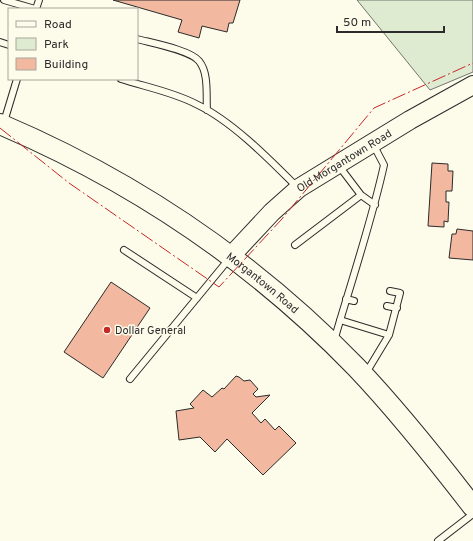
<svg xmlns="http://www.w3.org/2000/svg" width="473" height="541" font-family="Overpass,sans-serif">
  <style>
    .green { fill: #deebd1; stroke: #74746e }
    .building { fill: #f2b8a0; stroke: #2b2b2b }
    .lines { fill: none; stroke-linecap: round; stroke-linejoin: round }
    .lane-casing { stroke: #2b2b2b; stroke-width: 8 }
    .secondary-casing { stroke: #2b2b2b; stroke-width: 20 }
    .primary-casing { stroke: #2b2b2b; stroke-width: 22 }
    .lane { stroke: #fdfbea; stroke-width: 6 }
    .secondary { stroke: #fdfbea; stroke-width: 18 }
    .primary { stroke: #fdfbea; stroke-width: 20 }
    .power { stroke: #c62828; stroke-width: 1; stroke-dasharray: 14 3 2 3; stroke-linecap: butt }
    .poi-dot { fill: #c62828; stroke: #fdfbea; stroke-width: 1.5 }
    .labels { text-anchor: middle; stroke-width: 3; stroke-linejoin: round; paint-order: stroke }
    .street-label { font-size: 11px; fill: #2b2b2b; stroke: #fdfbea }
    .poi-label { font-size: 11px; fill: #2b2b2b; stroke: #fdfbea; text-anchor: start }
  </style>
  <rect width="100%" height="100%" fill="#fdfbea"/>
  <path class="green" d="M357 0H473V72L430 90Z"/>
  <path class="building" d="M113 0H240L233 23H229L227 32 202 26 199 38 178 32 182 20Z
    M432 163 448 164V171H453L452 191H446V202H449L448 222 444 221V227L428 226Z
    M457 229 473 231V260L449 258 452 234H456Z
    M111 282 150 308 103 378 64 352Z
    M236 376 239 377 244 381 250 380 258 389 253 394 256 397 270 395 252 413 261 423 265 419 275 430 279 426 296 443 263 475 227 439 215 452 200 437 179 440 176 411 194 408 190 404 203 390 212 397 222 388 224 389Z"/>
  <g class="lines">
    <defs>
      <path id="lane" d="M4 0 35 9
        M36 9 39 0
        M137 39C152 43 190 50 199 61 209 73 206 95 207 110
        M0 42 9 45
        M121 79C146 87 173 92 196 104 232 121 269 159 297 187
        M4 122 17 79
        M339 166 361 195
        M295 245 361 195 375 205
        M124 250 197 298
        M346 299 354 301
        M387 306 397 308
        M340 320 389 335
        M334 341C351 282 371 224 384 165L373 144
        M366 373 389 335 400 293 390 291
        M130 379 229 259
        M438 541 473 514"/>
      <g id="secondary">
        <path id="s1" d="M231 256 272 212 299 188 410 120 473 85"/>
      </g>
      <g id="primary">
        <path id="s2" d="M0 124C134 181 255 263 356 367 398 411 436 459 473 507"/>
      </g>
    </defs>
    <use href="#lane" class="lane-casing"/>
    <use href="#secondary" class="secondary-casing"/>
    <use href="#primary" class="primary-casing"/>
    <use href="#lane" class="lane"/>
    <use href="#secondary" class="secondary"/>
    <use href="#primary" class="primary"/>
    <path class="power" d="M0 128 69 183 219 287 281 220 374 108 473 63"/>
  </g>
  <circle class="poi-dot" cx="107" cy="330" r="4"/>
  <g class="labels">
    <g class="street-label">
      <text dy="4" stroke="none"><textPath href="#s1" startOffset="149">Old Morgantown Road</textPath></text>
      <text dy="4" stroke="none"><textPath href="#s2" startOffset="308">Morgantown Road</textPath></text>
    </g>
    <g class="poi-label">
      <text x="115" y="334">Dollar General</text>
    </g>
  </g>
  <rect x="8" y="8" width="130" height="72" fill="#fdfbea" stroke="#a9a89e"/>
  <rect x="16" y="21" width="20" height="6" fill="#fdfbea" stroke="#a9a89e"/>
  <text x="44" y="28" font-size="12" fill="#2b2b2b">Road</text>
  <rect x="16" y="38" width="20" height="12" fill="#deebd1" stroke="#a9a89e"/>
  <text x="44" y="48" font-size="12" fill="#2b2b2b">Park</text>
  <rect x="16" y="58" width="20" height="12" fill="#f2b8a0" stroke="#a9a89e"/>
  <text x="44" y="68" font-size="12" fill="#2b2b2b">Building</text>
  <path d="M337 26v6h107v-6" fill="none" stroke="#2b2b2b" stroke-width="2"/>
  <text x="343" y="26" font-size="12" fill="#2b2b2b" stroke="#fdfbea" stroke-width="3" paint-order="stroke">50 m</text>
</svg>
